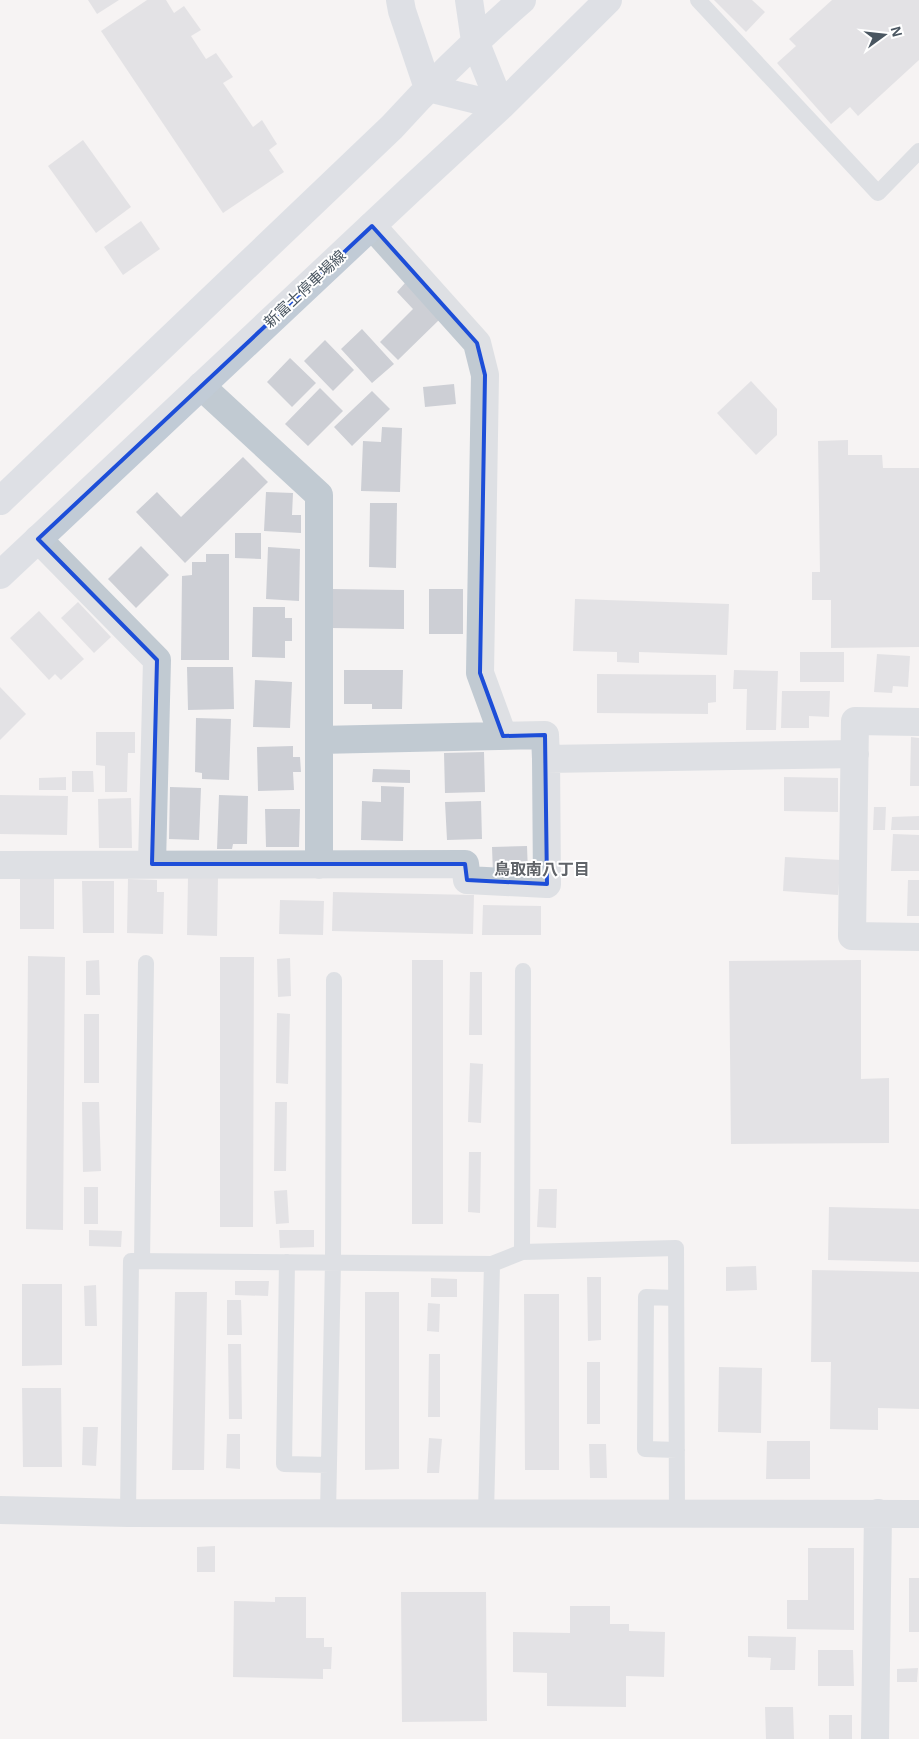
<svg xmlns="http://www.w3.org/2000/svg" width="919" height="1739" font-family="Helvetica,'Noto Sans JP',sans-serif">
  <style>
    .building { fill: #cdcfd5 }
    .lines { fill: none; stroke-linecap: round; stroke-linejoin: round }
    .lane { stroke: #c1cad2; stroke-width: 16 }
    .street { stroke: #c1cad2; stroke-width: 28 }
    .secondary { stroke: #c1cbd6; stroke-width: 28 }
    .marked { fill: none; stroke: #1d4ed8; stroke-width: 4; stroke-linejoin: round }
    .labels { text-anchor: middle; stroke-width: 4; stroke-linejoin: round; paint-order: stroke }
    .street-label { font-size: 15px; fill: #4a5661; stroke: #fff }
    .neighbourhood-label { font-size: 16px; font-weight: bold; fill: #5f6368; stroke: #fff }
  </style>
  <rect width="100%" height="100%" fill="#f5f3f3"/>
  <path class="building" d="M88 0H119L97 14Z
    M147 0H166L174 13 184 6 201 30 191 36 206 59 216 53 233 77 223 83 253 127 262 120 277 144 269 150 284 172 223 213 101 31Z
    M714 0H752L765 12 746 32Z
    M832 0H919V60L858 116 850 107 831 124 777 63 796 46 789 39Z
    M83 140 131 207 96 233 48 166Z
    M141 221 160 249 123 275 104 247Z
    M405 283 440 319 398 360 380 342 413 309 397 292Z
    M362 329 394 364 372 383 341 349Z
    M325 340 354 370 333 391 304 361Z
    M290 358 316 383 292 407 267 382Z
    M751 381 777 409V435L756 455 717 413Z
    M454 384 456 404 425 407 423 387Z
    M320 388 343 411 308 446 285 424Z
    M372 391 390 409 352 446 334 427Z
    M382 427 402 428 400 492 361 491 363 441 381 442Z
    M848 440V455H882L883 468H919V647L831 648V600H812V572H820L818 441Z
    M243 457 268 482 185 563 136 512 157 492 181 517Z
    M266 492 293 493 292 515H301V533L264 531Z
    M370 503H397L396 568 369 567Z
    M235 533H261V559L235 558Z
    M141 546 169 575 136 608 108 579Z
    M268 547 300 549 299 601 266 599Z
    M206 554H229V660H181L182 576 192 575V562H206Z
    M331 589 404 590V629L331 628Z
    M429 589H463V634H429Z
    M575 599 729 604 727 655 639 652V663L617 662V652L573 651Z
    M78 602 111 637 94 653 61 618Z
    M253 607H285V618H292V641H285V658L252 657Z
    M39 611 84 659 61 680 55 674 49 680 10 638Z
    M800 652H844V682H800Z
    M877 654 910 656 908 687 893 686 892 693 874 692Z
    M187 667H233L234 709 188 710Z
    M344 670H403L402 709H372V704H344Z
    M734 670 778 671 776 730H746L747 689H733Z
    M597 674 716 675V702L708 703V714L597 713Z
    M255 680 292 682 290 728 253 727Z
    M0 687 26 714 0 740Z
    M782 691H830L829 717 809 716V728H781Z
    M196 718 231 719 229 780 202 779V773L195 772Z
    M96 732H135V753H128L127 792H105V766L96 765Z
    M911 737 919 738V786H910Z
    M293 746V757H300L301 772H293L294 790 258 791 257 747Z
    M484 752 485 792 445 793 444 753Z
    M373 769 410 770V783L372 782Z
    M72 771H93L94 792H72Z
    M66 777V790H39V778Z
    M784 777 838 778V812L784 811Z
    M381 786 404 787 403 841 361 840 362 801 381 802Z
    M170 787 201 788 199 840 169 839Z
    M0 795 68 796 67 835 0 834Z
    M219 795 248 796 247 844H233L232 849H217Z
    M131 798 132 848H99L98 799Z
    M481 801 482 839 447 840 445 802Z
    M874 807H886L885 830H873Z
    M265 809H300L299 847H266Z
    M919 816V830H891L892 817Z
    M893 834 919 835V871H891Z
    M527 846 528 873 493 874 492 847Z
    M785 857 841 860 838 895 783 891Z
    M20 877H54V929H20Z
    M188 878H218L217 936 187 935Z
    M128 879 157 880V892H164L163 934 127 933Z
    M908 880H919V916H907Z
    M82 881H114V933H83Z
    M333 892 474 895 473 934 332 931Z
    M280 900 324 901 323 935 279 934Z
    M483 905 541 906V935H482Z
    M28 956 65 957 63 1230 26 1229Z
    M220 957H254L253 1227H220Z
    M290 958 291 996 278 997 277 959Z
    M99 960 100 995H86V961Z
    M412 960H443V1224H412Z
    M861 960V1079L889 1078V1143L731 1144 729 961Z
    M470 972H482V1035H469Z
    M277 1013 290 1014 288 1084 276 1083Z
    M84 1014H99V1083H84Z
    M470 1063 483 1064 481 1123 468 1122Z
    M82 1102H99L101 1171 83 1172Z
    M275 1102H287L286 1171H274Z
    M469 1152H481L480 1213 468 1212Z
    M84 1187H98V1224H84Z
    M539 1189H557L556 1228 537 1227Z
    M287 1190 289 1223 276 1224 274 1191Z
    M829 1207 919 1209V1262L828 1260Z
    M89 1230 122 1231 121 1247 89 1246Z
    M279 1230H314V1247L280 1248Z
    M756 1266 757 1290 726 1291V1267Z
    M812 1270 919 1272V1409L878 1408V1430L830 1429 831 1362H811Z
    M587 1277H601V1340L588 1341Z
    M431 1278 457 1279V1297H431Z
    M235 1281H269L268 1296 235 1295Z
    M22 1284H62V1365L22 1366Z
    M96 1285 97 1326H85L84 1286Z
    M175 1292H207L204 1470H172Z
    M365 1292H399V1469L365 1470Z
    M524 1294H559V1470H525Z
    M227 1300H241L242 1335H227Z
    M428 1303 440 1304 439 1332 427 1331Z
    M228 1344H241L242 1419H229Z
    M429 1354H440V1417H428Z
    M587 1362H600V1424H587Z
    M719 1367 762 1368 761 1433 718 1432Z
    M22 1388H61L62 1467H23Z
    M83 1427H98L96 1466 82 1465Z
    M227 1434H240V1469L226 1468Z
    M429 1438 442 1439 439 1473H427Z
    M767 1441H810V1479H766Z
    M589 1444H606L607 1478H590Z
    M215 1546V1572H197V1547Z
    M808 1548H854V1630L787 1629V1600H808Z
    M909 1578H919V1632H909Z
    M401 1592H486L487 1721 402 1722Z
    M275 1597H306V1638H324V1647H332L331 1669H323V1679L233 1677 234 1601 275 1602Z
    M570 1606H610V1624H629V1631L665 1632 664 1677 626 1676V1707L547 1706V1673L513 1672V1632L570 1633Z
    M748 1636 796 1637 795 1670H770L771 1658 748 1657Z
    M818 1650H853L854 1686H818Z
    M918 1668 917 1682H897V1669Z
    M765 1707H793L794 1739H766Z
    M829 1715H852V1739H829Z"/>
  <g class="lines">
    <path class="lane" d="M698 0 878 193 919 151
      M522 1252 523 971
      M142 1261 146 963
      M287 1262 284 1464 329 1465
      M676 1298 646 1297 645 1449 677 1450
      M128 1513 131 1261 492 1264 522 1252 676 1248 677 1513
      M328 1513 333 1262 334 980
      M486 1513 492 1264"/>
    <path class="street" d="M372 226 477 343 485 375 480 673 503 736
      M201 386 319 495V865
      M38 539 157 660 152 864
      M919 722 855 721 852 936 919 937
      M319 740 545 735 546 759
      M0 865 465 864 467 880 547 884 546 759 855 754
      M0 1510 128 1513 919 1514
      M875 1739 878 1513"/>
    <path class="secondary" d="M400 0 402 11 428 88 501 106
      M469 0 475 41 501 106
      M0 501 392 127C433 82 476 40 522 0
      M0 575 410 190 501 106 608 0"/>
  </g>
  <path d="M0 0H919V1739H0ZM372 226 477 343 485 375 480 673 503 736 545 735 547 884 467 880 465 864H152L157 660 38 539Z" fill="#f5f3f3" fill-opacity=".55" fill-rule="evenodd"/>
  <path class="marked" d="M372 226 477 343 485 375 480 673 503 736 545 735 547 884 467 880 465 864H152L157 660 38 539Z"/>
  <g class="labels">
    <g class="street-label">
      <text transform="translate(305 289) rotate(-43)" y="5">新富士停車場線</text>
    </g>
    <g class="neighbourhood-label">
      <text x="542" y="875">鳥取南八丁目</text>
    </g>
  </g>
  <g transform="translate(884 35) rotate(75)" stroke="#ffffff" stroke-width="4" paint-order="stroke">
  <path d="M0-4L9 19L0 12L-9 19Z" fill="#4a5661"/>
  <text y="-8" font-size="14" font-weight="bold" text-anchor="middle" fill="#4a5661">N</text>
  </g>
</svg>
